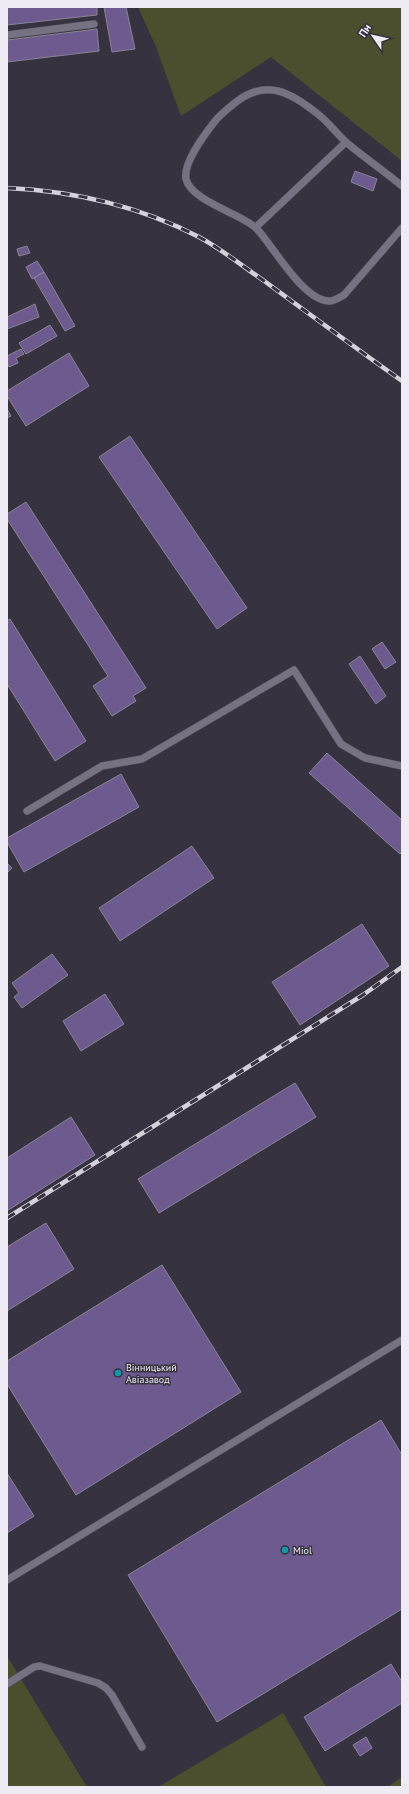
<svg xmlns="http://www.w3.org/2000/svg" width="409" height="1794" font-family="'PT Sans',sans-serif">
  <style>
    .green { fill: #4b4f2d }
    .building { fill: #6d5b90; stroke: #898495 }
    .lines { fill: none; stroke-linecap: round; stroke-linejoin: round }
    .lane-casing { stroke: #53505c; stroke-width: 8 }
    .lane { stroke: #767282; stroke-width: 7 }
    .rail-casing { stroke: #d4d1db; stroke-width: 4.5 }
    .rail { stroke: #363240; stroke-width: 3; stroke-dasharray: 9; stroke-linecap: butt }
    .culture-dot { fill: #0f9aa8; stroke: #363240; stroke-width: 1.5 }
    .labels { text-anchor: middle; stroke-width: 3; stroke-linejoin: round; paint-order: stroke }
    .poi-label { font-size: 10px; fill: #eeebf4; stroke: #363240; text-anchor: start }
  </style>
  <rect width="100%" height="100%" fill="#363240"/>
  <path class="green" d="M138 7H402V161L271 57 181 116 156 47Z
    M7 1656 87 1787H7Z
    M283 1713 326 1787H158Z
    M402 1777V1787H387Z"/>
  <path class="building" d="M7 7H97V15L7 25Z
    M104 7H126L135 49 112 52Z
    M97 29 99 51 7 62V40Z
    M355 171 377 179 373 191 351 182Z
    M27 246 30 253 19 256 17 249Z
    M37 261 44 272 32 279 26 267Z
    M44 272 75 326 65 331 34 278Z
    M35 304 39 317 7 329V317Z
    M50 325 57 336 26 354 19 343Z
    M21 349 24 354 16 358 18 363 9 367 7 363V356Z
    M69 353 89 386 26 426 7 396V391Z
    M7 409 11 416 7 418Z
    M130 436 247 608 217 629 99 457Z
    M26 502 146 688 133 696 136 701 112 716 93 686 108 676 7 519V514Z
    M10 619 86 741 55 761 7 684V621Z
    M382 642 396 662 385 669 372 649Z
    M360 656 386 696 376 704 349 664Z
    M327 753 402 820V852L400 854 309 773Z
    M121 774 139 807 24 872 7 842V838Z
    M192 846 214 878 120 941 99 908Z
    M7 863 12 868 7 873Z
    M362 924 389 966 300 1025 272 982Z
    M52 954 68 975 22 1008 14 997 19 993 12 983Z
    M105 994 124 1024 81 1051 63 1021Z
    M295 1083 316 1117 159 1213 138 1179Z
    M71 1117 95 1155 7 1211V1158Z
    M46 1223 74 1269 7 1311V1247Z
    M162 1265 241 1392 76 1495 7 1384V1361Z
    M381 1420 402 1455V1609L217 1722 128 1575Z
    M7 1473 34 1516 7 1533Z
    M391 1664 402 1682V1703L325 1751 304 1717Z
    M366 1737 372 1748 360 1756 353 1745Z"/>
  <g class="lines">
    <defs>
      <path id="lane" d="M7 35 94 24
        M402 186C384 171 365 158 347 143 337 134 329 123 319 115 292 93 267 78 236 102 227 109 218 116 212 125 203 137 183 163 186 179 191 201 242 214 256 228 273 245 303 302 330 301 334 301 340 297 344 295L402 228
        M256 227 346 142
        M27 811 102 766 142 759 294 670 341 744 365 758 402 766
        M7 1580 402 1340
        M7 1684 34 1667 40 1666 98 1683 106 1688 112 1695 142 1747"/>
    </defs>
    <use href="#lane" class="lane-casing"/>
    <use href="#lane" class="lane"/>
    <defs>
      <path id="rail" d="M7 188C74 191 139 206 199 237 223 250 245 268 267 283 312 316 357 349 402 381
        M7 1218 363 995 402 967"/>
    </defs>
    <use href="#rail" class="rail-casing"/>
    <use href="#rail" class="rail"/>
  </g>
  <g class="culture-dot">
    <circle cx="118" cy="1373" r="4"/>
    <circle cx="285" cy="1550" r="4"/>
  </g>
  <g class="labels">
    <g class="poi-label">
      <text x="126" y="1371">Вінницький<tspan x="126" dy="12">Авіазавод</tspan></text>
      <text x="293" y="1554">Miol</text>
    </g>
  </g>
  <rect width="409" height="1794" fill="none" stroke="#eeebf4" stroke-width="16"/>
  <g transform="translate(373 36) rotate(304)" stroke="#363240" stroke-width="3" paint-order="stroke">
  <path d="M0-3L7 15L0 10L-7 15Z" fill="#eeebf4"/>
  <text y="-6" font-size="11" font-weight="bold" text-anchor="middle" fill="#eeebf4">Пн</text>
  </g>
</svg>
